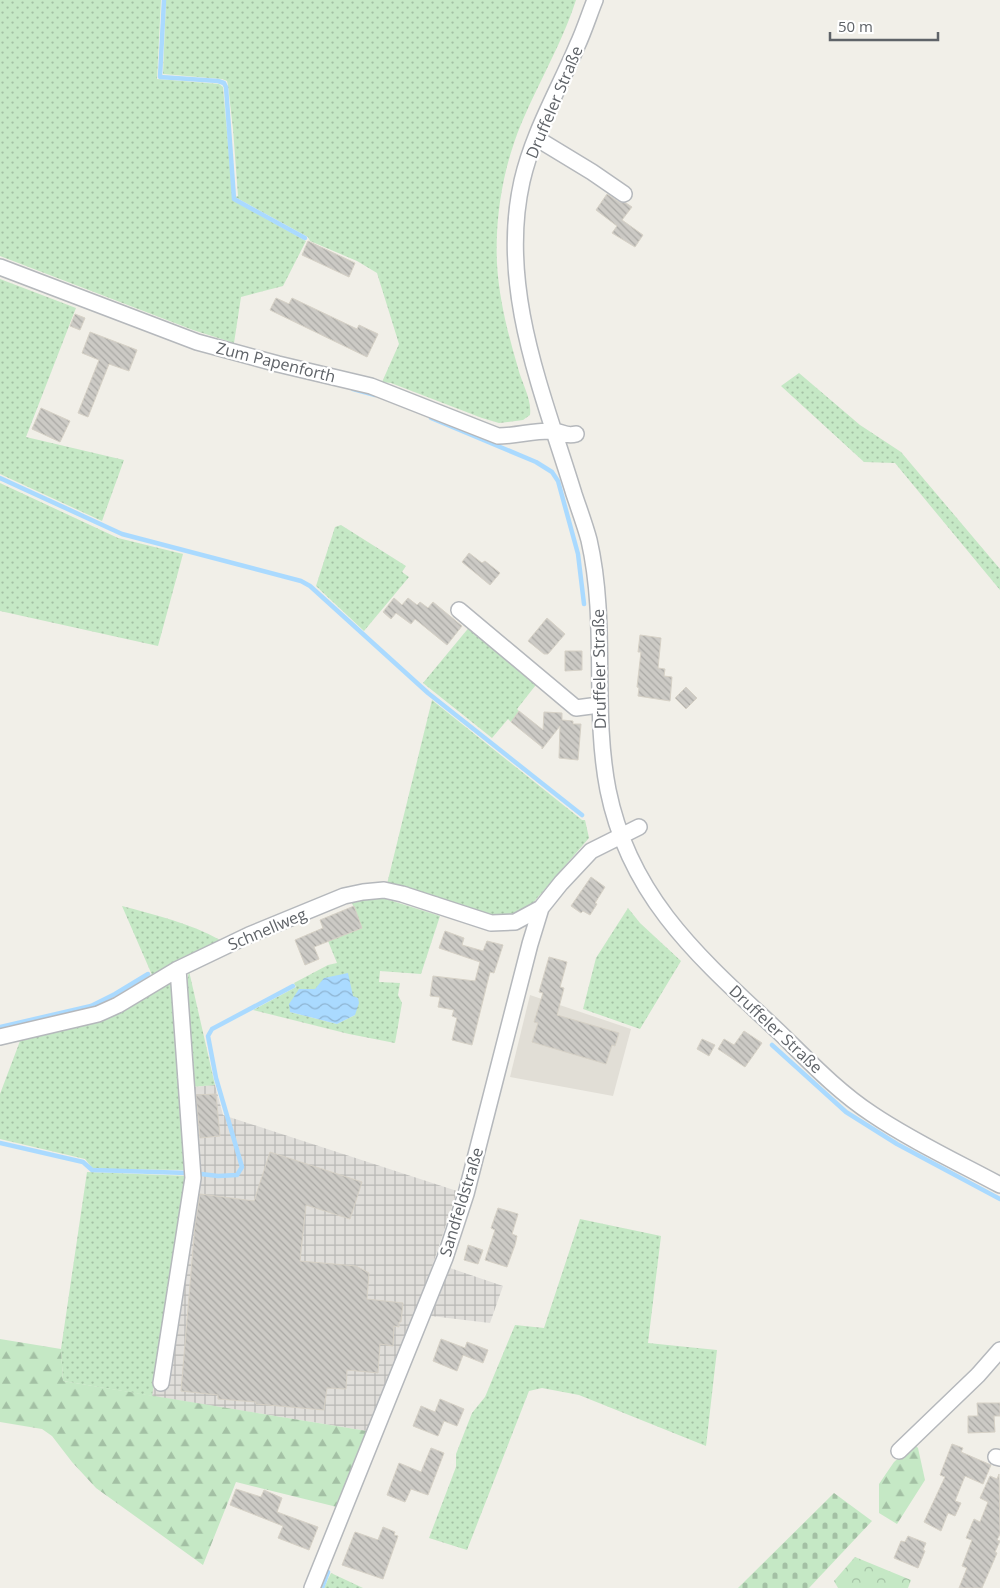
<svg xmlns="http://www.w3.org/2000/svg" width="1000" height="1588" font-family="'Open Sans',sans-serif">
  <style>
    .industrial { fill: url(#industrial-grid) }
    .education { fill: #e1ded6 }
    .grass { fill: url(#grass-dots); fill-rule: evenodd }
    .forest { fill: url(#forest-firs) }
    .cemetery { fill: url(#cemetery-stones) }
    .park { fill: url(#park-crowns) }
    .water { fill: url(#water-waves) }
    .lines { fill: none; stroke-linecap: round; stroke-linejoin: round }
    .stream { stroke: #aadaff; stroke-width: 4.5 }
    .building { fill: url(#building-back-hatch); stroke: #d6d1c6 }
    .minor-casing { stroke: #b5b8bc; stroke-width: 18 }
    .minor { stroke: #fff; stroke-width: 15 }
    .labels { text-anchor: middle; stroke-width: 4.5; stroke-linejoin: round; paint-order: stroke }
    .street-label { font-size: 16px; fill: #5f6368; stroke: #fff }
  </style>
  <defs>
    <pattern id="industrial-grid" width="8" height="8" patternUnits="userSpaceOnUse" patternTransform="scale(1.25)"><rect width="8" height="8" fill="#e0deda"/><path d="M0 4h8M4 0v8" fill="none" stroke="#b9b8b5"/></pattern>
    <pattern id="grass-dots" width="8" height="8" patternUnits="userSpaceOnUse" patternTransform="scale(1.25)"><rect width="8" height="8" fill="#c5e8c5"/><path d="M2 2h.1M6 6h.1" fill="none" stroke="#a3c0a4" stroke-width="1.8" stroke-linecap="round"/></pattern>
    <pattern id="forest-firs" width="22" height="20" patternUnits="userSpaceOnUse" patternTransform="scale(1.25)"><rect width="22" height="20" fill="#c5e8c5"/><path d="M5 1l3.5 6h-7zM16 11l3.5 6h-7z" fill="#a3c0a4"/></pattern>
    <pattern id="cemetery-stones" width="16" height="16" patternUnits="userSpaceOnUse" patternTransform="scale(1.25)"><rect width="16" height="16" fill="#c5e8c5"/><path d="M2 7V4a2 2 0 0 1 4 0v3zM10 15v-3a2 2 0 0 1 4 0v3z" fill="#a3c0a4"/></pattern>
    <pattern id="park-crowns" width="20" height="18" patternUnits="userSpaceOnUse" patternTransform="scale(1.25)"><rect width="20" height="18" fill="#c5e8c5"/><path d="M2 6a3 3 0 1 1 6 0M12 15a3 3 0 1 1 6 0" fill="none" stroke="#a3c0a4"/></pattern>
    <pattern id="water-waves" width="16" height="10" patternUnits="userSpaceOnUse" patternTransform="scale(1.25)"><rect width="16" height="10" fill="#aadaff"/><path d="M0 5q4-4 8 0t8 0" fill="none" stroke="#8eb4d2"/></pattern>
    <pattern id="building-back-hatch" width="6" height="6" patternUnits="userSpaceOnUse" patternTransform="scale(1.25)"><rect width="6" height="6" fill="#cccac5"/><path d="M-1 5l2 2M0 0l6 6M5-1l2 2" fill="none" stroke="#a9a8a4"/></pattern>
  </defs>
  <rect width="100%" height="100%" fill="#f1efe8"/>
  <path class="industrial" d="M215 1085 223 1115 457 1191 424 1291 367 1431 152 1396 189 1176 182 1088Z
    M450 1268 503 1286 490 1323 431 1316Z"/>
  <path class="education" d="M530 995 631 1029 613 1096 510 1077Z"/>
  <path class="grass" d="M0 0H161L157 79 219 84 223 87 233 200 306 241 283 286 241 297 234 343 193 330 0 256Z
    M166 0H576C560 50 531 94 514 143 501 181 495 224 497 264 499 299 508 334 518 368 522 384 532 399 530 415L523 420 499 423 482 418 391 383 382 382 399 344 377 273 357 261 310 241 308 237 235 197 238 196 233 129 228 85 227 81 222 79 163 74Z
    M0 279 76 308 26 437 124 460 102 521 0 474Z
    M799 373 860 425 901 452 1000 569V590L895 463 864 462 781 386Z
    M0 483 118 538 183 554 158 646 0 611Z
    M341 525 406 566 402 572 409 577 364 631 316 586 335 527Z
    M471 625 539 681 517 709 519 711 511 722 508 719 492 738 423 683Z
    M432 700 582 820H585L589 838 532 904 509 915 493 916 387 884Z
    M383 898 440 916 421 974 380 971 379 982 400 983 398 995 402 1003 395 1043 349 1034 253 1010 296 987 294 983 328 965 337 963 328 941 362 928 352 903 370 899ZM299 989H315L355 1015 337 1024 290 1012Z
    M122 906C155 915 190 923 220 940L181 958 152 975Z
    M628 908 640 923 681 961 640 1029 583 1009 596 958Z
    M189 971 215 1085 191 1087 184 998Z
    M171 981 175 985 188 1170 93 1169 85 1159 0 1139V1094L20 1041 99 1022 121 1011Z
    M87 1172 189 1176 152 1396 63 1381 61 1349Z
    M580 1219 661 1236 648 1343 717 1350 706 1446 579 1395 542 1388 529 1391 467 1550 429 1538 456 1467V1454L472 1413 485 1397 515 1325 544 1328Z
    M331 1573 363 1588H324Z"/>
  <path class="forest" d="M0 1339 61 1349 63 1381 367 1431 337 1507 236 1482 203 1565 96 1488 72 1462 52 1436 42 1429 0 1422Z
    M914 1444 918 1448 925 1480 897 1524 879 1513V1484L894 1462Z"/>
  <path class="cemetery" d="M834 1493 872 1521 809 1588H738Z"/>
  <path class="park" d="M855 1557 911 1580 908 1588H838L834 1581Z"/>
  <path class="water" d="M348 973 353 996 358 998 359 1003 355 1015 337 1024 290 1012 289 1004 299 989H315L324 978Z"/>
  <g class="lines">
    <path class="stream" d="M164 0 160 77 218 81 224 83 226 87 234 199 305 238
      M353 389 375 395
      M431 418 536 462 552 472 558 481 578 554 584 604
      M0 478 122 534 301 581 310 586 428 693 582 815
      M0 1027 91 1006 115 994 148 974
      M772 1045 846 1112 897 1144 1000 1199
      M0 1143 83 1162 92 1170 188 1173
      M201 1174 218 1176 237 1175 242 1167 216 1078 208 1036 212 1029 293 986
      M322 1588 328 1572"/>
  </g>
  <path class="building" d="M607 194 619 202 626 203 632 207 622 220 643 235 635 247 612 233 617 226 596 210Z
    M308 241 355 263 349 277 302 255Z
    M276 298 289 304 292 298 357 329 359 325 378 334 367 357 270 310Z
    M75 314 85 318 80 330 70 326Z
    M90 332 137 350 129 371 109 364 88 417 78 413 99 360 82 353Z
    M41 408 70 421 60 442 32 429Z
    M469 553 482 563 485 561 500 573 490 585 462 562Z
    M394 598 402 605 408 598 417 605 420 602 428 608 433 602 462 626 447 645 415 619 411 624 396 613 391 619 383 612Z
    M547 618 565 634 548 654H544L528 641Z
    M640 635 661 638 658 668 665 669 664 676 672 677 670 701 638 696 639 688 637 687 641 652H638Z
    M565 651H582V670L565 671Z
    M686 687 697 698 686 709 675 698Z
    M519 711 543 730 544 712 562 713V720L573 721V724H581L578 760 559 758 560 726 542 749V747L511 722Z
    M591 877 605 887 595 903 597 904 590 915 583 911 581 913 571 906Z
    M354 906 362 928 314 947 319 959 305 965 295 940 323 928 320 920Z
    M445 931 464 938 462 945 483 951 487 941 503 945 494 973 490 972 472 1045 452 1040 457 1018 452 1016 454 1010 438 1007 440 997 430 996 433 976 475 981 480 962 439 948Z
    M549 957 567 962 560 987 564 988 557 1015 619 1033 615 1046 612 1045 606 1064 532 1042 538 1023 534 1022 543 993 539 992Z
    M744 1031 762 1043 745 1067 718 1049 724 1039 734 1045Z
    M702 1039 715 1045 709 1056 697 1049Z
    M216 1094 220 1136 200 1138 196 1095Z
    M270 1152 362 1182 350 1219 306 1205 300 1261 356 1266 369 1273 367 1299 403 1303 401 1322H399V1327L394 1326 393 1346 380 1344 378 1373 347 1370 346 1389 327 1388 324 1410 256 1404V1402L218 1399V1395L181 1391 195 1225 200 1194 254 1201Z
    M498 1208 518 1214 512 1234 517 1236 515 1245 507 1267 485 1260 495 1230 491 1228Z
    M468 1245 483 1250 478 1264 464 1260Z
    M441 1339 465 1348 467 1342 488 1350 483 1363 463 1355 457 1371 433 1361Z
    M440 1399 464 1409 457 1426 444 1421 438 1436 413 1426 421 1406 435 1412Z
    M977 1403H1000V1416H994L995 1432 968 1433V1416H978Z
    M952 1444 963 1448 961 1452 991 1465 983 1484 965 1476 955 1501 961 1503 955 1516 948 1513 941 1531 924 1522 945 1477 940 1475Z
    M431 1448 444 1453 428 1495 411 1489 405 1502 387 1495 399 1463 421 1472Z
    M999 1474 1000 1534 997 1540 1000 1541 995 1552 997 1553 982 1588H959L967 1568 962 1566 972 1540 966 1538 974 1519 980 1522 988 1502 980 1498 990 1476 997 1479Z
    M236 1489 261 1497 264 1490 282 1498 277 1512 318 1527 309 1550 278 1538 283 1526 230 1505Z
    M383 1527 395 1532 394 1535 398 1536 383 1579 342 1565 355 1532 378 1540Z
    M908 1536 926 1543 923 1550 925 1551 918 1568 894 1558 901 1541 905 1542Z"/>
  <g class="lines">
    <defs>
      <path id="minor" d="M595 0C589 15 584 31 577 46 558 91 533 133 522 181 498 288 543 393 574 494 579 509 585 525 589 540 608 623 592 708 608 790 630 899 701 959 778 1031 808 1060 837 1091 872 1114 912 1141 957 1162 1000 1185
        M536 138 592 172 624 194
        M0 267 197 342 278 364 371 386 498 436C517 436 535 430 553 431 563 431 564 437 576 434
        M459 610 576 708 599 705
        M0 1037 98 1014 118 1005 178 969 249 935 344 896 363 892 384 890 402 894 491 923 515 922 541 908
        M161 1383 193 1178 178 969
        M899 1451 978 1375 1000 1350
        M996 1457 1000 1458
        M312 1588 445 1258 466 1194 530 944 541 908 561 883 591 851 639 827"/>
    </defs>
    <use href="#minor" class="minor-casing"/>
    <use href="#minor" class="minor"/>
  </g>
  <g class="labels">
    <g class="street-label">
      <text transform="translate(554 102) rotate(-67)" y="6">Druffeler Straße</text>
      <text transform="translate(276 362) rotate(14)" y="6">Zum Papenforth</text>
      <text transform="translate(599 669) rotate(-91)" y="6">Druffeler Straße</text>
      <text transform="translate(267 929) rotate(-23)" y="6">Schnellweg</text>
      <text transform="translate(776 1029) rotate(43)" y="6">Druffeler Straße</text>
      <text transform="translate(461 1202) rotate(-73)" y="6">Sandfeldstraße</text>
    </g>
  </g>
  <path d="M830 32v8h108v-8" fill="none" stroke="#5f6368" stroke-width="2.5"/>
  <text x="838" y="32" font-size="15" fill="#5f6368" stroke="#ffffff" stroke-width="4" paint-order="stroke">50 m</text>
</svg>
